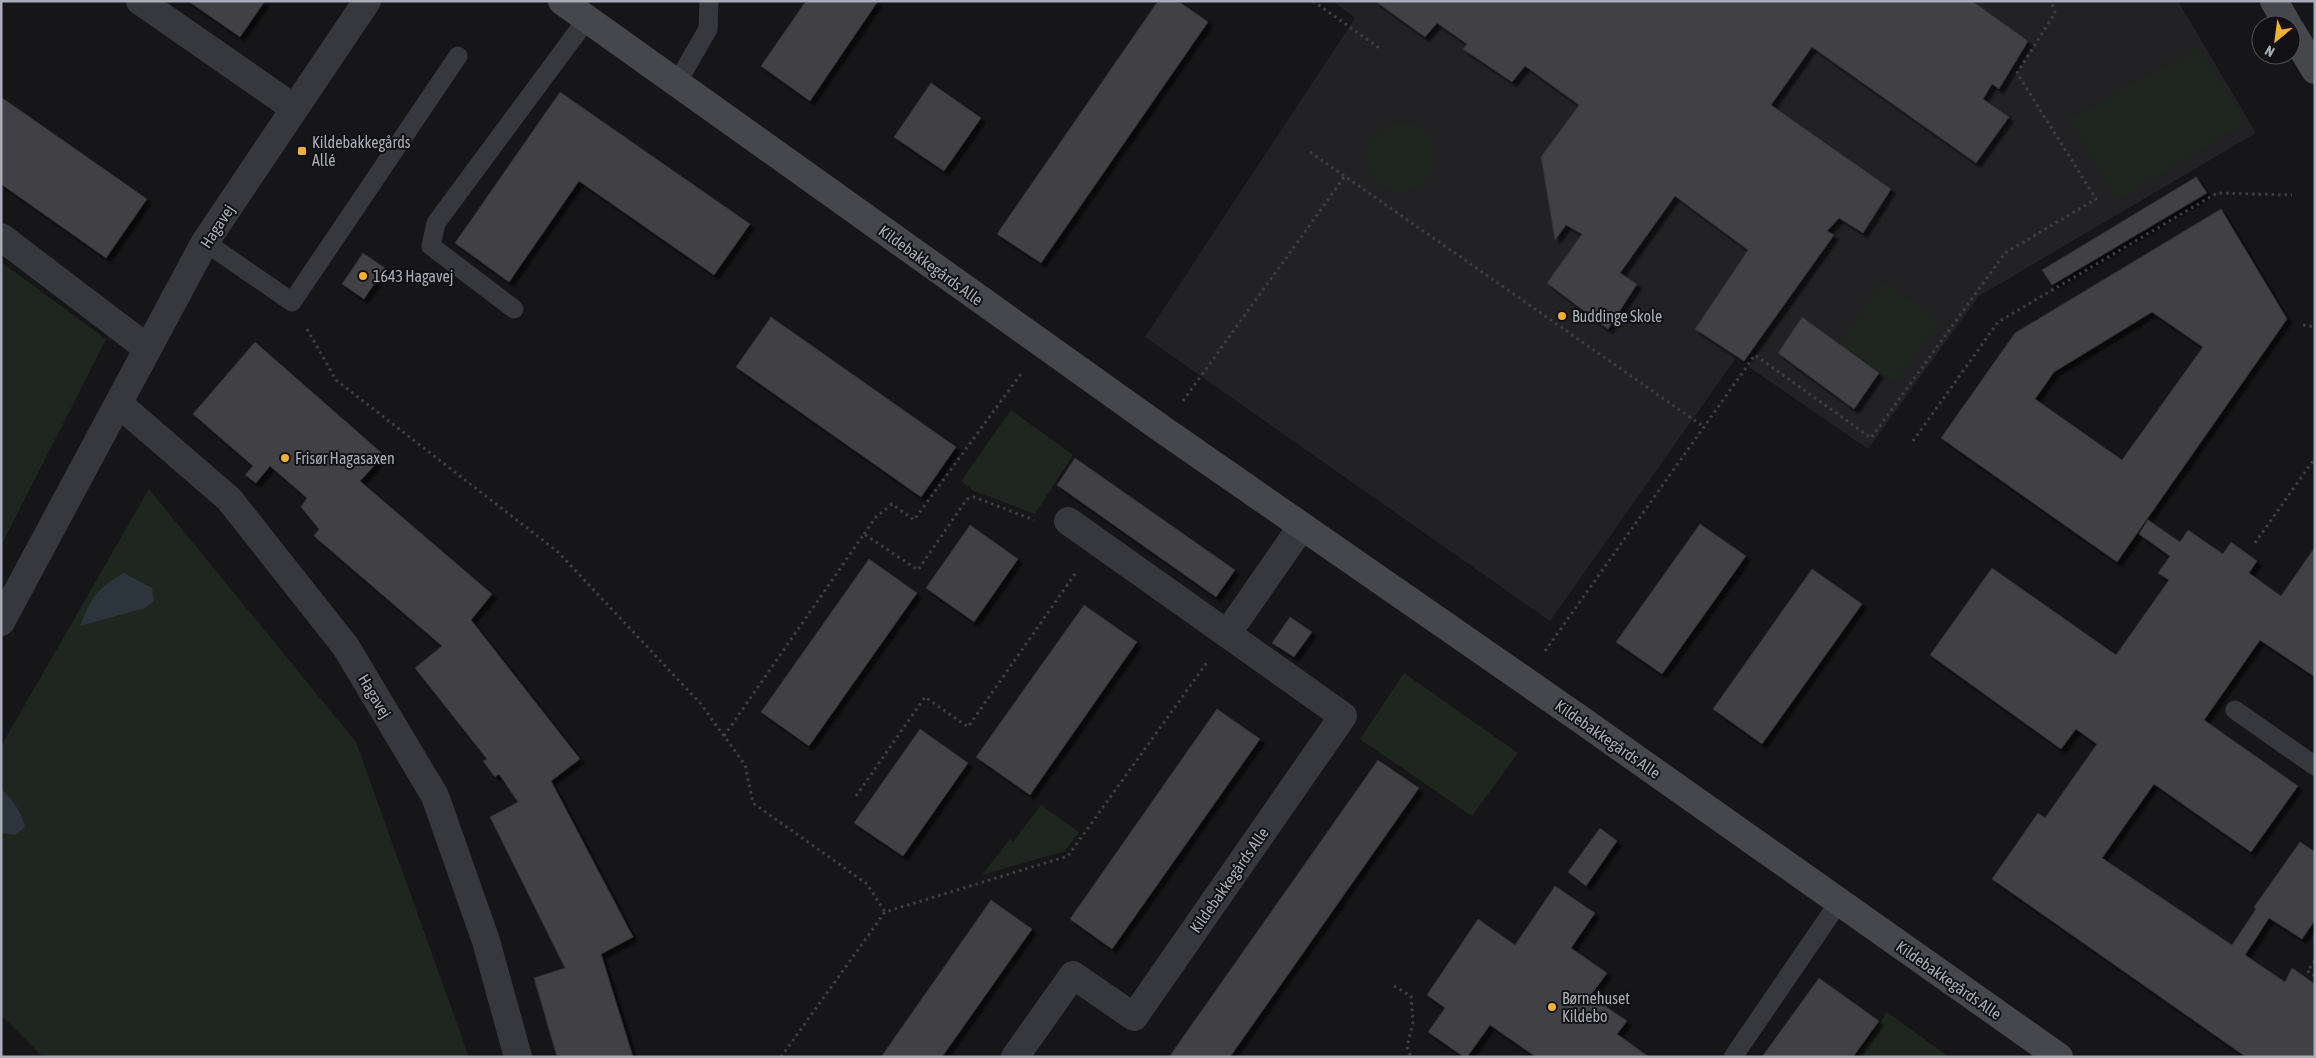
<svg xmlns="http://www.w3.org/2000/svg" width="2316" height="1058" font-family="'Asap Condensed',sans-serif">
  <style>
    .built { fill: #222225 }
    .green { fill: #1e261f }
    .water { fill: #2c353c }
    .building { fill: #404145; stroke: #303034; fill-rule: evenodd; filter: url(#shadow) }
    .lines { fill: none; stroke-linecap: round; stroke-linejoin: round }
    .path { stroke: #3d3f44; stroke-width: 3; stroke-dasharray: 2.5 4; stroke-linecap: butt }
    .lane { stroke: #37383d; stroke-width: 19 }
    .street { stroke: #37383d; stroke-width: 28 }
    .secondary { stroke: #45474d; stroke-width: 28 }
    .poi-dot { fill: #f2b134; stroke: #111113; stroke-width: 2 }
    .labels { text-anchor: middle; stroke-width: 4; stroke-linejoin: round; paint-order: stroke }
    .poi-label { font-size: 16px; fill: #a8adb8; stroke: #111113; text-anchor: start }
    .street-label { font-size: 16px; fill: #a8adb8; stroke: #111113 }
  </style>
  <defs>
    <filter id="shadow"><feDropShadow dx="4.5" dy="4.5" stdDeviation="1" flood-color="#0009"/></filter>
  </defs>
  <rect width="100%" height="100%" fill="#161618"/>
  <path class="built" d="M1333 1H2178L2256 133 1979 296 1868 449 1736 358 1550 621 1145 337 1355 18Z"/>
  <path class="green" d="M2199 47 2246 123 2117 201 2069 119Z
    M1366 157a35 35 0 1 1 70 0a35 35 0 1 1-70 0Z
    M1 262 106 339 1 546Z
    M1883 280 1940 322 1895 384 1839 344Z
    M1011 410 1073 455 1035 514 974 491 961 481Z
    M149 489 356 742 469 1057H43L1 1015V746Z
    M1404 673 1518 753 1472 816 1360 739Z
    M1041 805 1079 832 1065 851 982 875 1010 839 1013 842Z
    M1887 1012 1949 1057H1857Z"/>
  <path class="water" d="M124 573 152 588 154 601 145 608 80 626C91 598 97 588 124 573Z
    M1 789C13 799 21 812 25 827L15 835 1 833Z"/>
  <path class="building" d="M188 1H265L240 37Z
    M806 1H878L810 101 761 66Z
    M1158 1H1178L1208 22 1041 263 997 234Z
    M1375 1H1972L2028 41 1999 89 1992 84 1983 99 2009 117 1976 163 1812 47 1771 105 1891 189 1863 233 1839 218 1827 231 1834 235 1744 361 1695 329 1748 250 1675 196 1620 273 1637 284 1608 329 1547 283 1582 234 1566 225 1555 240 1541 157 1579 105 1525 66 1512 82 1463 49 1467 44 1437 23 1425 37Z
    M931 83 981 118 944 171 894 137Z
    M560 92 750 224 714 275 579 181 509 282 455 243Z
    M1 97 147 199 106 258 1 184Z
    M2196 177 2207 193 2052 285 2042 270Z
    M2221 209 2287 319 2117 562 1941 438 2015 333ZM2152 312 2203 347 2122 460 2035 399 2054 372Z
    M363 253 385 268 364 299 342 284Z
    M771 317 956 447 921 497 736 367Z
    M1802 317 1879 373 1854 409 1778 353Z
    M255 342 384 455 360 481 492 594 471 620 580 759 551 781 633 937 601 954 633 1057H557L534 978 565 968 490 817 518 802 499 774 495 777 483 761 487 759 415 668 442 646 314 536 319 529 301 507 307 498 270 466 256 483 245 475 253 466 193 414Z
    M1075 458 1235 570 1216 597 1057 485Z
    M2148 520 2180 542 2188 530 2223 554 2231 542 2257 561 2249 573 2281 596 2315 547V677L2260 640 2204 720 2298 786 2251 852 2154 784 2102 858 2232 945 2256 909 2254 907 2300 842 2315 852V920L2302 939 2269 918 2245 955 2285 982 2292 968 2315 984V1053L2312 1057H2246L1992 879 2038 813 2045 818 2097 744 2076 729 2061 749 1930 655 1992 568 2116 655 2169 580 2158 573 2170 556 2139 534Z
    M1700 524 1746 556 1662 674 1616 642Z
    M970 525 1018 559 974 622 926 588Z
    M869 559 917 593 809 746 761 712Z
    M1812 569 1862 604 1762 744 1713 709Z
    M1084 605 1137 642 1030 795 976 757Z
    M1290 617 1312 632 1294 657 1272 643Z
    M1217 709 1260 739 1112 949 1070 919Z
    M920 729 968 763 903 856 854 823Z
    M1378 760 1419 788 1230 1057H1169Z
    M1600 828 1617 841 1586 886 1568 872Z
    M1555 886 1595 913 1571 948 1607 973 1590 996 1627 1021 1617 1034 1649 1057H1536L1490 1025 1467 1057H1464L1428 1032 1445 1008 1427 995 1478 919 1515 945Z
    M991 900 1032 929 942 1057H881Z
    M1819 978 1879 1021 1853 1057H1762Z"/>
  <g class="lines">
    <path class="path" d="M1313 1 1382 50
      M1310 152 1704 427
      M2303 325 2315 327
      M307 329 336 380 558 552 701 704 745 765 753 803 867 884 885 912
      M1183 401 1345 176
      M1913 441 1998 322 2217 193 2292 195
      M864 534 876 517 892 504 914 520 1023 371
      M2255 543 2315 458
      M1545 651 1755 355 1871 438 2005 253 2096 199 2017 73 2055 13 2051 1
      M724 736 864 534 918 570 967 499 974 497 1034 520
      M856 796 925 697 968 727 1077 571
      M2315 961 2307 971 2315 976
      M1394 986 1411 996 1413 1022 1407 1047 1411 1057
      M781 1057 885 912 1068 856 1208 661"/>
    <path class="lane" d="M677 83 708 29 709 1
      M205 242 292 302 458 56
      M514 309 431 246 436 223 587 19
      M2235 710 2315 766
      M1733 1057 1839 902"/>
    <path class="street" d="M140 1 294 108
      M1 237 147 348
      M119 404 229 499 346 647 435 796 486 941 518 1057
      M1 622 205 242 367 1
      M1227 634 1302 526
      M1015 1057 1073 975 1134 1017 1343 716 1068 521"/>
    <path class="secondary" d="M562 1 1162 429 1580 719 2059 1057
      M2274 1 2288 25
      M2291 30 2315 70"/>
  </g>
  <g class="poi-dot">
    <rect x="297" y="146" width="10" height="10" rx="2.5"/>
    <circle cx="363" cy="276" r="5"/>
    <circle cx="1562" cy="316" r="5"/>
    <circle cx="285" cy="458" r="5"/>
    <circle cx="1552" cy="1007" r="5"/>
  </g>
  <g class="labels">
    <g class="poi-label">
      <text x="312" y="148">Kildebakkegårds<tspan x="312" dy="18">Allé</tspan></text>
      <text x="373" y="282">1643 Hagavej</text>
      <text x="1572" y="322">Buddinge Skole</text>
      <text x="295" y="464">Frisør Hagasaxen</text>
      <text x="1562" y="1004">Børnehuset<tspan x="1562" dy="18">Kildebo</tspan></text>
    </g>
    <g class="street-label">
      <text transform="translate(217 226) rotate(-57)" y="6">Hagavej</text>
      <text transform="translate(931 265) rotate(36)" y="6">Kildebakkegårds Alle</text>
      <text transform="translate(375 696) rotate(59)" y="6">Hagavej</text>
      <text transform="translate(1608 739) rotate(35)" y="6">Kildebakkegårds Alle</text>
      <text transform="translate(1229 880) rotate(-55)" y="6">Kildebakkegårds Alle</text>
      <text transform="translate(1949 980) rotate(35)" y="6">Kildebakkegårds Alle</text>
    </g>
  </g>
  <rect width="2316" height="1058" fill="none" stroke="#a8adb8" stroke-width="5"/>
  <g transform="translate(2276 40) rotate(209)"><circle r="24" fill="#111113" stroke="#4d4f55"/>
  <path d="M0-4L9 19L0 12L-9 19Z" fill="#f2b134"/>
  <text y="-8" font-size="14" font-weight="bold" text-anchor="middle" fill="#a8adb8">N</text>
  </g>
</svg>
